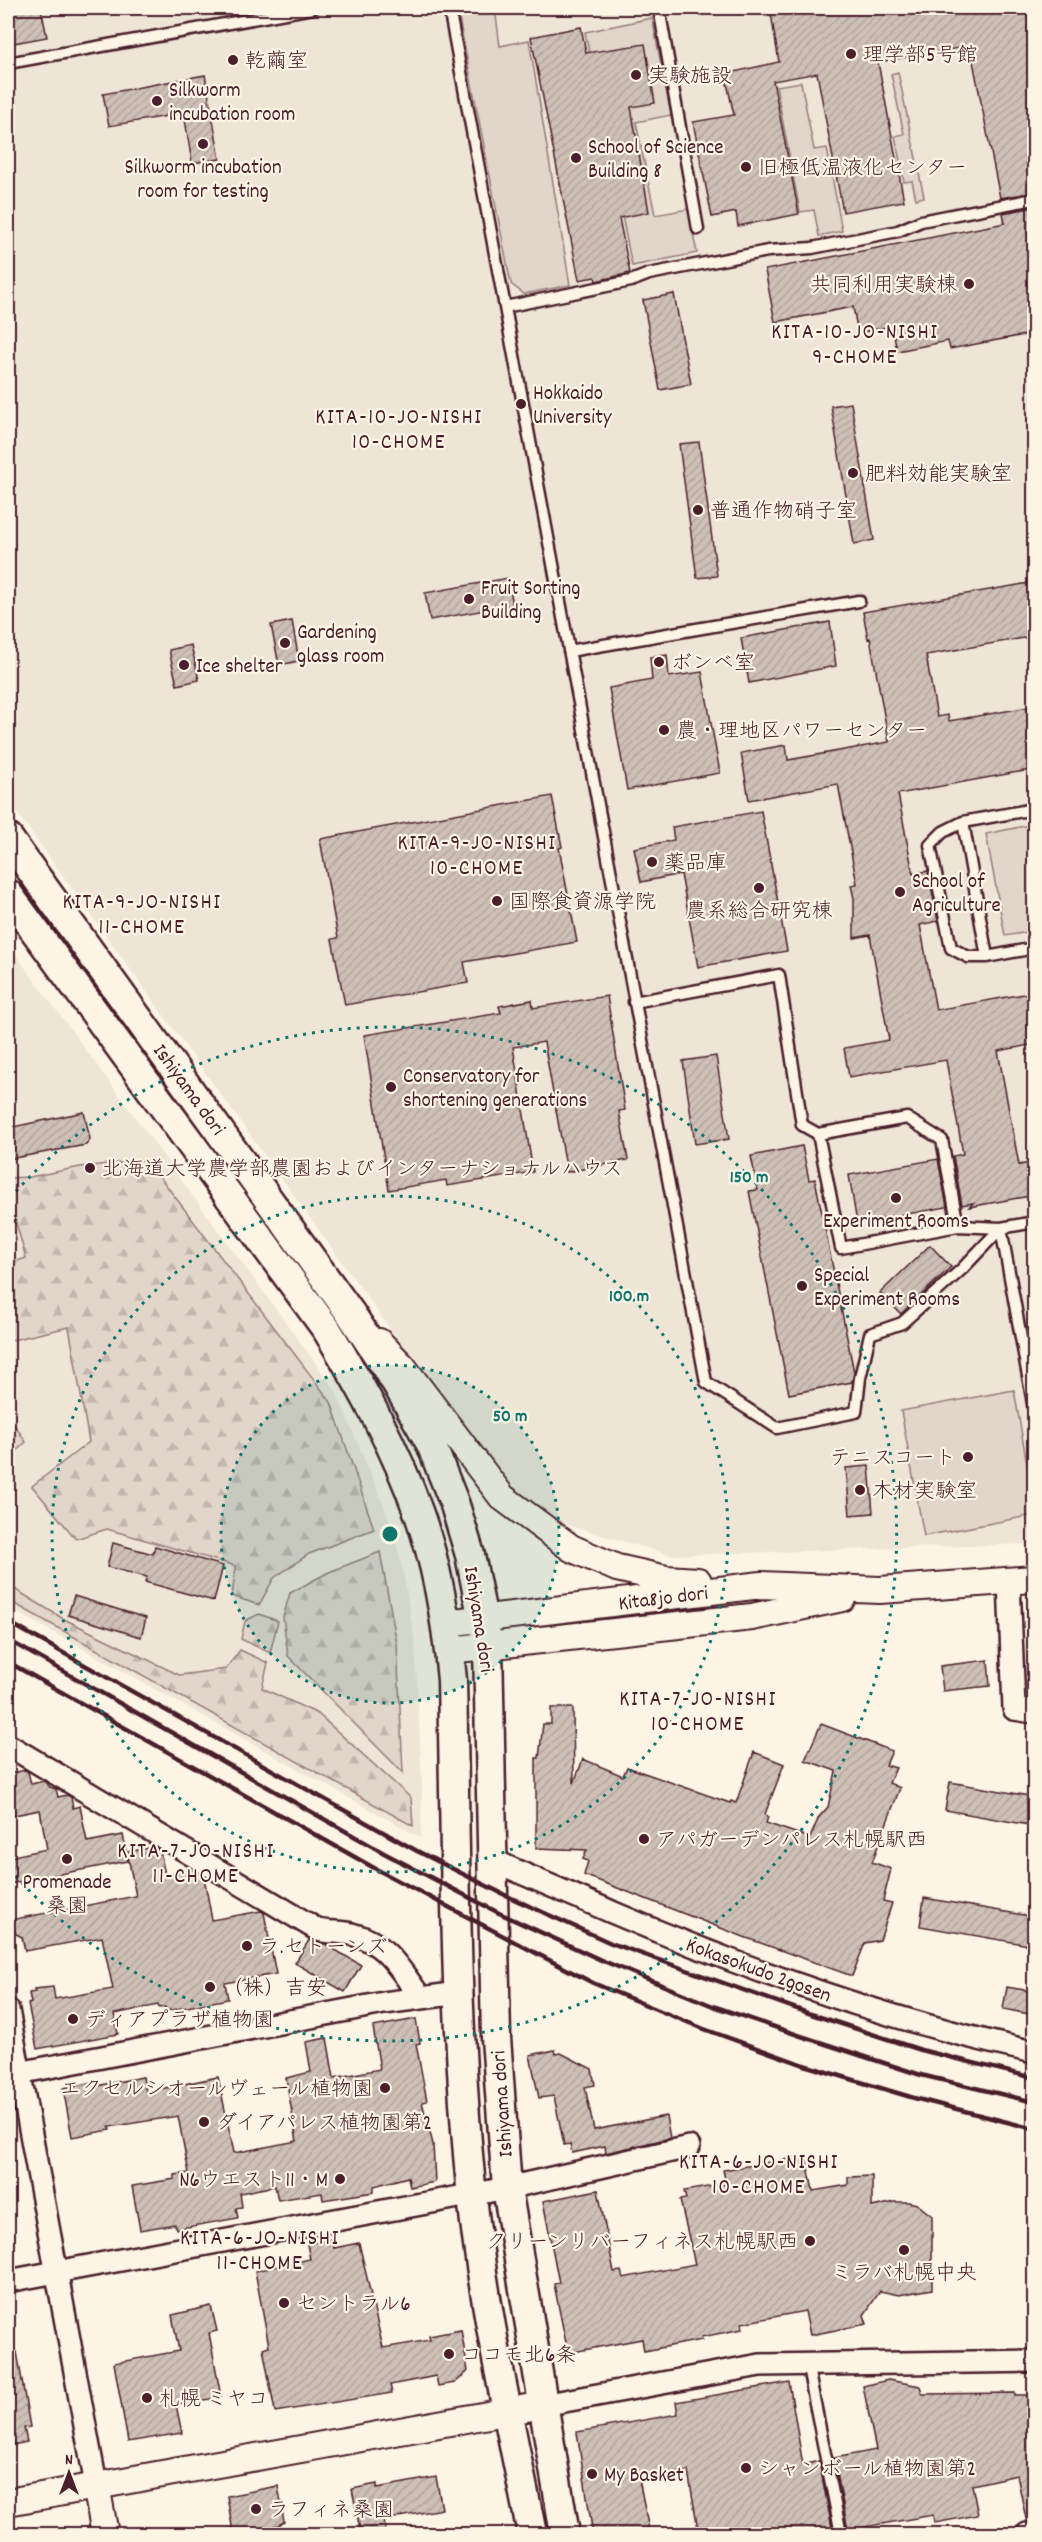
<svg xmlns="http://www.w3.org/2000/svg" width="1042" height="2542" font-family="Dekko,'Klee One',sans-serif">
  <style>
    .built { fill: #eee5d7 }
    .grass { fill: #e2d5ca; stroke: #967a7a; stroke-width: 1.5 }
    .forest { fill: url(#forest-firs); stroke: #967a7a; stroke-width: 1.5 }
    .building { fill: url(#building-hatch); stroke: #4a1f2b; stroke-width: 1.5 }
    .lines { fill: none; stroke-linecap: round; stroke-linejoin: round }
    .service-casing { stroke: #4a1f2b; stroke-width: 15 }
    .minor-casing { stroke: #4a1f2b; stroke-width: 26 }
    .tertiary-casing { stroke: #4a1f2b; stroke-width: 30 }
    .secondary-casing { stroke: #4a1f2b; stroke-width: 33 }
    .service { stroke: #fcf5e5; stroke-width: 10 }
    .minor { stroke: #fcf5e5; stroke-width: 21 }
    .tertiary { stroke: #fcf5e5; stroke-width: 26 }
    .secondary { stroke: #fcf5e5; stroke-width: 28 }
    .rail { stroke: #4a1f2b; stroke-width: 4.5 }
    .ring { fill: none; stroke: #0f766e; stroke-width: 3; stroke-dasharray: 3 6 }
    .poi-dot { fill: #4a1f2b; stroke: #fcf5e5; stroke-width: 2 }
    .labels { text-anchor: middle; stroke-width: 4.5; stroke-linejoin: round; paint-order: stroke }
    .poi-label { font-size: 21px; fill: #4a1f2b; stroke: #fcf5e5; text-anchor: start }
    .street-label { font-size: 21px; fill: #4a1f2b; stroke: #fcf5e5 }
    .neighbourhood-label { font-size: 22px; letter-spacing: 1.5px; fill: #4a1f2b; stroke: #fcf5e5 }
    .centre { fill: #0f766e; stroke: #fcf5e5; stroke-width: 3 }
    .ring-label { font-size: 18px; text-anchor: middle; font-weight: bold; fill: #0f766e; stroke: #fcf5e5; stroke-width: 4.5; stroke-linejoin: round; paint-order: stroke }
  </style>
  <defs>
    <pattern id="forest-firs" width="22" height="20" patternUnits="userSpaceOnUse" patternTransform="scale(1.5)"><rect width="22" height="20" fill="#e2d5ca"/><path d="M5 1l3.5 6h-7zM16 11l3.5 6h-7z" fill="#c3b6ae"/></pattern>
    <pattern id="building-hatch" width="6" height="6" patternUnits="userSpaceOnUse" patternTransform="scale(1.5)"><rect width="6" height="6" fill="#cfc0b7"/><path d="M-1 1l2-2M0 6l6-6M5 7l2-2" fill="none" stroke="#b3a59e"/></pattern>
  </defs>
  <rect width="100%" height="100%" fill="#fcf5e5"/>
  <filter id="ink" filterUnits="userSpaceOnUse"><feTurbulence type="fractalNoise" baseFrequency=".0167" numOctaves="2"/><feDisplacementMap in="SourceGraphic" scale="12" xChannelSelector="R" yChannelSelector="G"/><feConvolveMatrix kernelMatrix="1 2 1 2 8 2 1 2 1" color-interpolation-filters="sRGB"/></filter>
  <g filter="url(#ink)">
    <path class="built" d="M8 8H1034V1544L671 1555 566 1525 498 1478 8 800Z
      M8 944 336 1391 393 1528 405 1582 415 1643 422 1783 421 1838 8 1607Z"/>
    <path class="grass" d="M457 8H495L500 46 529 40 570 285 524 294 511 284Z
      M652 18 671 115 636 122 655 215 688 209 697 253 632 266 585 32Z
      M898 72 924 197 916 199 912 181 904 182 895 136 904 134 891 74Z
      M801 82 814 150 827 148 842 231 819 236 814 210 800 212 776 86Z
      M1034 824V931L1005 936 986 834Z
      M1014 1390 1034 1504V1515L924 1536 901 1411Z"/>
    <path class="forest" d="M147 1160 331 1402 374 1529 309 1554 274 1578 259 1605 232 1596 236 1566 107 1529 76 1539 32 1486 89 1442 69 1327 8 1341V1264L26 1258 15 1219 8 1221V1178L30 1177 80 1167Z
      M8 1415 26 1442 8 1459Z
      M380 1552 397 1644 403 1773 288 1656 283 1617 290 1593 329 1572Z
      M8 1585 62 1618 179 1675 226 1669 240 1650 268 1663 262 1688 318 1714 411 1798 413 1826 8 1600Z
      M259 1614 278 1621 270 1653 241 1639 245 1621Z"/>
    <path class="building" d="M8 8H41L47 37 8 44Z
      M770 8H1035V34L1031 35 1035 53V192L1000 198 970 46 878 62 904 201 843 212 817 73 773 81 799 214 738 226 736 212 712 217 693 122 734 115 725 74 779 62Z
      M581 27 586 53 645 44 655 103 631 107 649 212 619 218 630 273 596 281 595 277 579 280 531 37Z
      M205 75 220 159 192 163 184 113 109 126 103 94Z
      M1035 207V333L950 349 948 341 897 351 892 326 858 333 853 307 775 322 765 270 1005 223 1003 213Z
      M674 294 691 384 660 390 643 300Z
      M851 403 874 540 854 544 831 406Z
      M699 442 717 576 697 578 679 444Z
      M508 578 513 605 430 620 425 593Z
      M1035 582V636L926 655 937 717 948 715 949 721 1035 706V769L898 794 913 874 928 871 938 921 920 925 936 1010 1035 992V1044L998 1051 1019 1165 1035 1162V1195L969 1207 973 1203 962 1205 953 1156 963 1154 946 1060 849 1077 844 1048 889 1040 870 935 854 938V898L851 885 857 884 838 784 749 800 741 753 786 745 788 760 889 742 870 638 868 639 863 612Z
      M292 621 299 661 279 665 271 625Z
      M830 622 836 666 749 683 741 638Z
      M191 645 199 680 177 685 169 650Z
      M667 655 669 677 702 672 720 773 627 790 609 688 652 680 650 657Z
      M552 796 562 847 559 848 577 942 464 962 468 983 345 1005 332 939 338 938 320 839Z
      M761 811 787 951 698 967 681 874 641 882 634 848 674 840 672 827Z
      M607 996 625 1110 619 1111 628 1160 567 1172 544 1042 513 1047 533 1172 447 1186 446 1180 389 1190 364 1035 501 1013 499 1006 532 1000 533 1008Z
      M716 1056 729 1139 695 1144 683 1061Z
      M84 1112 90 1139 86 1145 8 1159V1128Z
      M802 1146 809 1180 815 1179 854 1372 852 1382 789 1394 749 1191 758 1190 751 1156Z
      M938 1159 947 1207 857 1223 849 1175Z
      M930 1245 951 1267 901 1314 880 1293Z
      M869 1466 873 1513 850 1515 846 1468Z
      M113 1543 153 1554 155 1546 223 1566 214 1601 145 1582 147 1577 107 1567Z
      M74 1596 146 1618 141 1637 68 1615Z
      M988 1660 990 1686 943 1691 940 1666Z
      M551 1708H573L574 1783 583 1759 623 1776 627 1767 730 1803 731 1801 736 1803 754 1752 784 1764 765 1814 768 1817 766 1823 810 1838 819 1817 828 1807 836 1771 805 1760 821 1724 892 1751 886 1765 896 1768 889 1783 900 1788 872 1862 891 1869 883 1901 892 1903 880 1940 865 1943 852 1976 744 1937 584 1875 588 1861 583 1859 587 1850 536 1848V1758H539L543 1724H551Z
      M25 1770 28 1772 31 1784 44 1781 50 1787 56 1789 58 1797 67 1795 71 1797 73 1808 80 1806 87 1842 123 1835 128 1861 8 1884V1857L47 1849 40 1810 9 1816 8 1774Z
      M950 1782 1035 1797V1826L945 1810Z
      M154 1847 160 1851 165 1875 193 1870 204 1877 212 1920 261 1911 264 1913 276 1974 225 1983 228 1999 167 2011 165 2007 159 2008 158 2005 114 2014 118 2034 37 2049 28 2004 31 2003 29 1993 35 1992 34 1989 53 1987 55 1999 113 1989 102 1937 25 1951 22 1937 16 1934 10 1920 136 1896 127 1852Z
      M924 1898 1035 1917V1946L920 1926Z
      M309 1940 325 1944 361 1965 345 1992 295 1963Z
      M1007 1987 1035 1992V2015L1003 2009Z
      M416 2019 420 2043 416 2044 427 2101 422 2102 433 2144 435 2182 410 2187 408 2177 374 2186V2192L323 2200 322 2193 278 2200 275 2186 240 2193 242 2207 236 2208 238 2218 176 2229 175 2224 140 2230 132 2186 175 2179V2175L189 2173 178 2116 109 2127 110 2130 72 2137 63 2088 96 2082V2086L143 2077 146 2092 218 2077 234 2153 297 2141 286 2078 311 2072 306 2042 327 2038 334 2078 380 2069 373 2027Z
      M555 2050 556 2054 561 2053 592 2069 595 2085 585 2087 594 2130 666 2116 670 2138 606 2153 605 2146 572 2153 570 2144 564 2145 554 2096 539 2098 530 2055Z
      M806 2156 813 2191 848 2185V2177L872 2176V2207L895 2202H908L917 2204 932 2216V2289L899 2295 880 2291 864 2315 867 2324 810 2335 805 2311 742 2323 743 2329 701 2337 702 2340 644 2351 642 2339 568 2353 554 2284 559 2283 543 2201 598 2190 614 2272 621 2271 623 2278 695 2264 680 2200 686 2199 684 2191 726 2184 723 2170Z
      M332 2239 334 2248 359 2243 383 2348 430 2340 429 2336 461 2330 468 2371 455 2383 438 2386 436 2376 390 2385 392 2393 275 2412 263 2348 269 2346 255 2271 310 2259 307 2244Z
      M211 2306 217 2331 209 2333 221 2397 176 2405 182 2433 128 2442 114 2363 179 2351 172 2315Z
      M17 2352 30 2427 24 2428 27 2442 8 2446V2353Z
      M888 2380 920 2386 922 2394 1015 2393V2395H1035V2518L1026 2519 1017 2475 972 2485 978 2515 935 2523 933 2515 848 2530 834 2458 876 2450 863 2386Z
      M789 2382 803 2465 819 2461 833 2533 699 2535 688 2471 639 2479 650 2535H593L577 2432 678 2414 676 2402Z
      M436 2477 442 2509 384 2520 386 2535H361L352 2489 377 2484V2488Z
      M278 2486 284 2522 276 2526 233 2532 227 2496Z"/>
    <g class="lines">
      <defs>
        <path id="service" d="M449 8 706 1382 777 1428 856 1412 860 1378 870 1334 902 1323 962 1269 1001 1228
          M659 8 698 229
          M8 63 313 8
          M505 307 631 281 649 274 768 251 812 248 898 231 921 221 1034 199
          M569 651 859 601
          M1034 809 963 822 987 957 1034 948
          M963 822 943 832 930 845 951 948 968 957H987
          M634 1002 779 975 802 1125 818 1134 841 1248 958 1226
          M818 1134 907 1118 942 1140 958 1226 1001 1228
          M1034 1222 1001 1228 1034 1409
          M807 2363 841 2534"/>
        <path id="minor" d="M1009 1581 1014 1709 1034 1712
          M8 1745 318 1930C330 1933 343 1931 355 1935 386 1942 403 1974 421 1998
          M493 1860C533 1879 574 1895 614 1913 750 1971 890 2021 1034 2052
          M8 2010 96 2485
          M8 2075 384 2003 459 1993
          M8 2281 507 2188 689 2147
          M543 2405 760 2365 1034 2361
          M1027 2534 1034 2533"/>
        <path id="tertiary" d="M379 1342 403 1367 502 1497 571 1548 617 1568 666 1579 698 1581
          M446 1623 761 1585 880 1590 1034 1579
          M449 1650 752 1617 842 1598
          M96 2485 105 2534
          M8 2502 543 2405"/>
        <path id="secondary" d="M8 838 351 1314 397 1384 431 1444 455 1505 470 1555 488 1645 496 2038 507 2188 565 2534
          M8 894 327 1330C363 1389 396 1449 419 1514 438 1567 447 1625 452 1680 456 1852 454 2025 472 2196 484 2310 510 2422 532 2534"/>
      </defs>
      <use href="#service" class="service-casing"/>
      <use href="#minor" class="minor-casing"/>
      <use href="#tertiary" class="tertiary-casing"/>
      <use href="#secondary" class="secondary-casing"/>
      <use href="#service" class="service"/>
      <use href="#minor" class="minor"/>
      <use href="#tertiary" class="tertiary"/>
      <use href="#secondary" class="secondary"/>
      <path class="rail" d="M8 1622 417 1851 507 1896 611 1943 811 2014 921 2050 1034 2078
        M8 1640 384 1853 499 1913 601 1960 713 2006 801 2036 921 2075 1034 2102
        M8 1662 376 1869 593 1983 704 2029 804 2065 914 2098 1034 2129"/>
    </g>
  </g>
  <circle cx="390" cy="1534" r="169" fill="#0f766e" fill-opacity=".12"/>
  <g class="ring">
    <circle cx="390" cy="1534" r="169"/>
    <circle cx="390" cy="1534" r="338"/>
    <path d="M10 1198A507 507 0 1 1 10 1870"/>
  </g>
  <g class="poi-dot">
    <circle cx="851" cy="54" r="6"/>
    <circle cx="233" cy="60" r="6"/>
    <circle cx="636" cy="75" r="6"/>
    <circle cx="157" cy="101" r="6"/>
    <circle cx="203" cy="144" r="6"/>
    <circle cx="576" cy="158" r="6"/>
    <circle cx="746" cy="167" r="6"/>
    <circle cx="969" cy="284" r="6"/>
    <circle cx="521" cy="404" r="6"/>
    <circle cx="853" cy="473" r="6"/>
    <circle cx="698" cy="510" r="6"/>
    <circle cx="469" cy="599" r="6"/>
    <circle cx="285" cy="643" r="6"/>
    <circle cx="659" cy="662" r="6"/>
    <circle cx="184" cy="665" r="6"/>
    <circle cx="664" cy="730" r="6"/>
    <circle cx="652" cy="862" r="6"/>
    <circle cx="759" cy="888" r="6"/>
    <circle cx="900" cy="892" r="6"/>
    <circle cx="497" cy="901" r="6"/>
    <circle cx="391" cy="1087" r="6"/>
    <circle cx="90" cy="1168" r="6"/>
    <circle cx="896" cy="1198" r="6"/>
    <circle cx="802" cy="1286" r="6"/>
    <circle cx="968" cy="1457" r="6"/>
    <circle cx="860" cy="1490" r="6"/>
    <circle cx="644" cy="1839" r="6"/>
    <circle cx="67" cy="1859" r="6"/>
    <circle cx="247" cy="1946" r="6"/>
    <circle cx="210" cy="1987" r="6"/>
    <circle cx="73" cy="2019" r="6"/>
    <circle cx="385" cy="2088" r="6"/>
    <circle cx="204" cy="2122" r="6"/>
    <circle cx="340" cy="2179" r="6"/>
    <circle cx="810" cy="2241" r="6"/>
    <circle cx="904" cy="2250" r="6"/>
    <circle cx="284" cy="2303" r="6"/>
    <circle cx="449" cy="2354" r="6"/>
    <circle cx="147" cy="2398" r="6"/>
    <circle cx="746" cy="2468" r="6"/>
    <circle cx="592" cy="2474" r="6"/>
    <circle cx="256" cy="2509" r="6"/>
  </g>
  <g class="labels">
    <g class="poi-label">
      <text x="863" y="61">理学部5号館</text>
      <text x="245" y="67">乾繭室</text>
      <text x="648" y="82">実験施設</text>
      <text x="169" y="96">Silkworm<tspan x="169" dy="24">incubation room</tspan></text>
      <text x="588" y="153">School of Science<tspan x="588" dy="24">Building 8</tspan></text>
      <text x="203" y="173" text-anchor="middle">Silkworm incubation<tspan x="203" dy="24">room for testing</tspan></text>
      <text x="758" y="174">旧極低温液化センター</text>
      <text x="957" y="291" text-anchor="end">共同利用実験棟</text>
      <text x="533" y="399">Hokkaido<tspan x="533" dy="24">University</tspan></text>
      <text x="865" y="480">肥料効能実験室</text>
      <text x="710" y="517">普通作物硝子室</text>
      <text x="481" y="594">Fruit Sorting<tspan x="481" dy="24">Building</tspan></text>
      <text x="297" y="638">Gardening<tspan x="297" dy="24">glass room</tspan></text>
      <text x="671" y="669">ボンベ室</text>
      <text x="196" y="672">Ice shelter</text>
      <text x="676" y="737">農・理地区パワーセンター</text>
      <text x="664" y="869">薬品庫</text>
      <text x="912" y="887">School of<tspan x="912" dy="24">Agriculture</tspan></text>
      <text x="509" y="908">国際食資源学院</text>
      <text x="759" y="917" text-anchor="middle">農系総合研究棟</text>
      <text x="403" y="1082">Conservatory for<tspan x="403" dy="24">shortening generations</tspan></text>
      <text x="102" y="1175">北海道大学農学部農園およびインターナショナルハウス</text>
      <text x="896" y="1227" text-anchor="middle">Experiment Rooms</text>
      <text x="814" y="1281">Special<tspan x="814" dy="24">Experiment Rooms</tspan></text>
      <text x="956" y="1464" text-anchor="end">テニスコート</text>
      <text x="872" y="1497">木材実験室</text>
      <text x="656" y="1846">アパガーデンパレス札幌駅西</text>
      <text x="67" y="1888" text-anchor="middle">Promenade<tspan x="67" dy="24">桑園</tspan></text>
      <text x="259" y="1953">ラ.セトーンズ</text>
      <text x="222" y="1994">（株）吉安</text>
      <text x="85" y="2026">ディアプラザ植物園</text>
      <text x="373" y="2095" text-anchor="end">エクセルシオールヴェール植物園</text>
      <text x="216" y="2129">ダイアパレス植物園第2</text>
      <text x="328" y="2186" text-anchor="end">N6ウエスト11・M</text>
      <text x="798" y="2248" text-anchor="end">クリーンリバーフィネス札幌駅西</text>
      <text x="904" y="2279" text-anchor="middle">ミラバ札幌中央</text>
      <text x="296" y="2310">セントラル6</text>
      <text x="461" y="2361">ココモ北6条</text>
      <text x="159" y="2405">札幌 ミヤコ</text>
      <text x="758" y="2475">シャンボール植物園第2</text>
      <text x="604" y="2481">My Basket</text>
      <text x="268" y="2516">ラフィネ桑園</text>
    </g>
    <g class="street-label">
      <text transform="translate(190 1089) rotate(54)" y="7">Ishiyama dori</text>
      <text transform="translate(663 1597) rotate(-7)" y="7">Kita8jo dori</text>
      <text transform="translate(480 1619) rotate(81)" y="7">Ishiyama dori</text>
      <text transform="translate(759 1969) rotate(20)" y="7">Kokasokudo 2gosen</text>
      <text transform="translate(501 2104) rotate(-94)" y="7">Ishiyama dori</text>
    </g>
    <g class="neighbourhood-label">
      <text x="855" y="338">KITA-10-JO-NISHI<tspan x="855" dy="25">9-CHOME</tspan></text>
      <text x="399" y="423">KITA-10-JO-NISHI<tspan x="399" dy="25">10-CHOME</tspan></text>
      <text x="477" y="849">KITA-9-JO-NISHI<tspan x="477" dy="25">10-CHOME</tspan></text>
      <text x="142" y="908">KITA-9-JO-NISHI<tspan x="142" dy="25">11-CHOME</tspan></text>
      <text x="698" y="1705">KITA-7-JO-NISHI<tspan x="698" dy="25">10-CHOME</tspan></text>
      <text x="196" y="1857">KITA-7-JO-NISHI<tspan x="196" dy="25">11-CHOME</tspan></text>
      <text x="759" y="2168">KITA-6-JO-NISHI<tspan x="759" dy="25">10-CHOME</tspan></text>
      <text x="260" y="2244">KITA-6-JO-NISHI<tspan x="260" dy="25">11-CHOME</tspan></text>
    </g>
  </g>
  <circle cx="390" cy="1534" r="9" class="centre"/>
  <g class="ring-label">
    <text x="749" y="1182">150 m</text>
    <text x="629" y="1301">100 m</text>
    <text x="510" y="1421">50 m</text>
  </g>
  <rect width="1042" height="2542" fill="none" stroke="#fcf5e5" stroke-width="30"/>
  <rect x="15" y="15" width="1012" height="2512" fill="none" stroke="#4a1f2b" stroke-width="2" filter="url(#ink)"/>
  <g transform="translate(69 2473)" stroke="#fcf5e5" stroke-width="4.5" paint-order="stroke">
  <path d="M0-4.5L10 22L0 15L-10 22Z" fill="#4a1f2b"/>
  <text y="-9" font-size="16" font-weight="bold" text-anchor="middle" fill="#4a1f2b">N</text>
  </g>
</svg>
